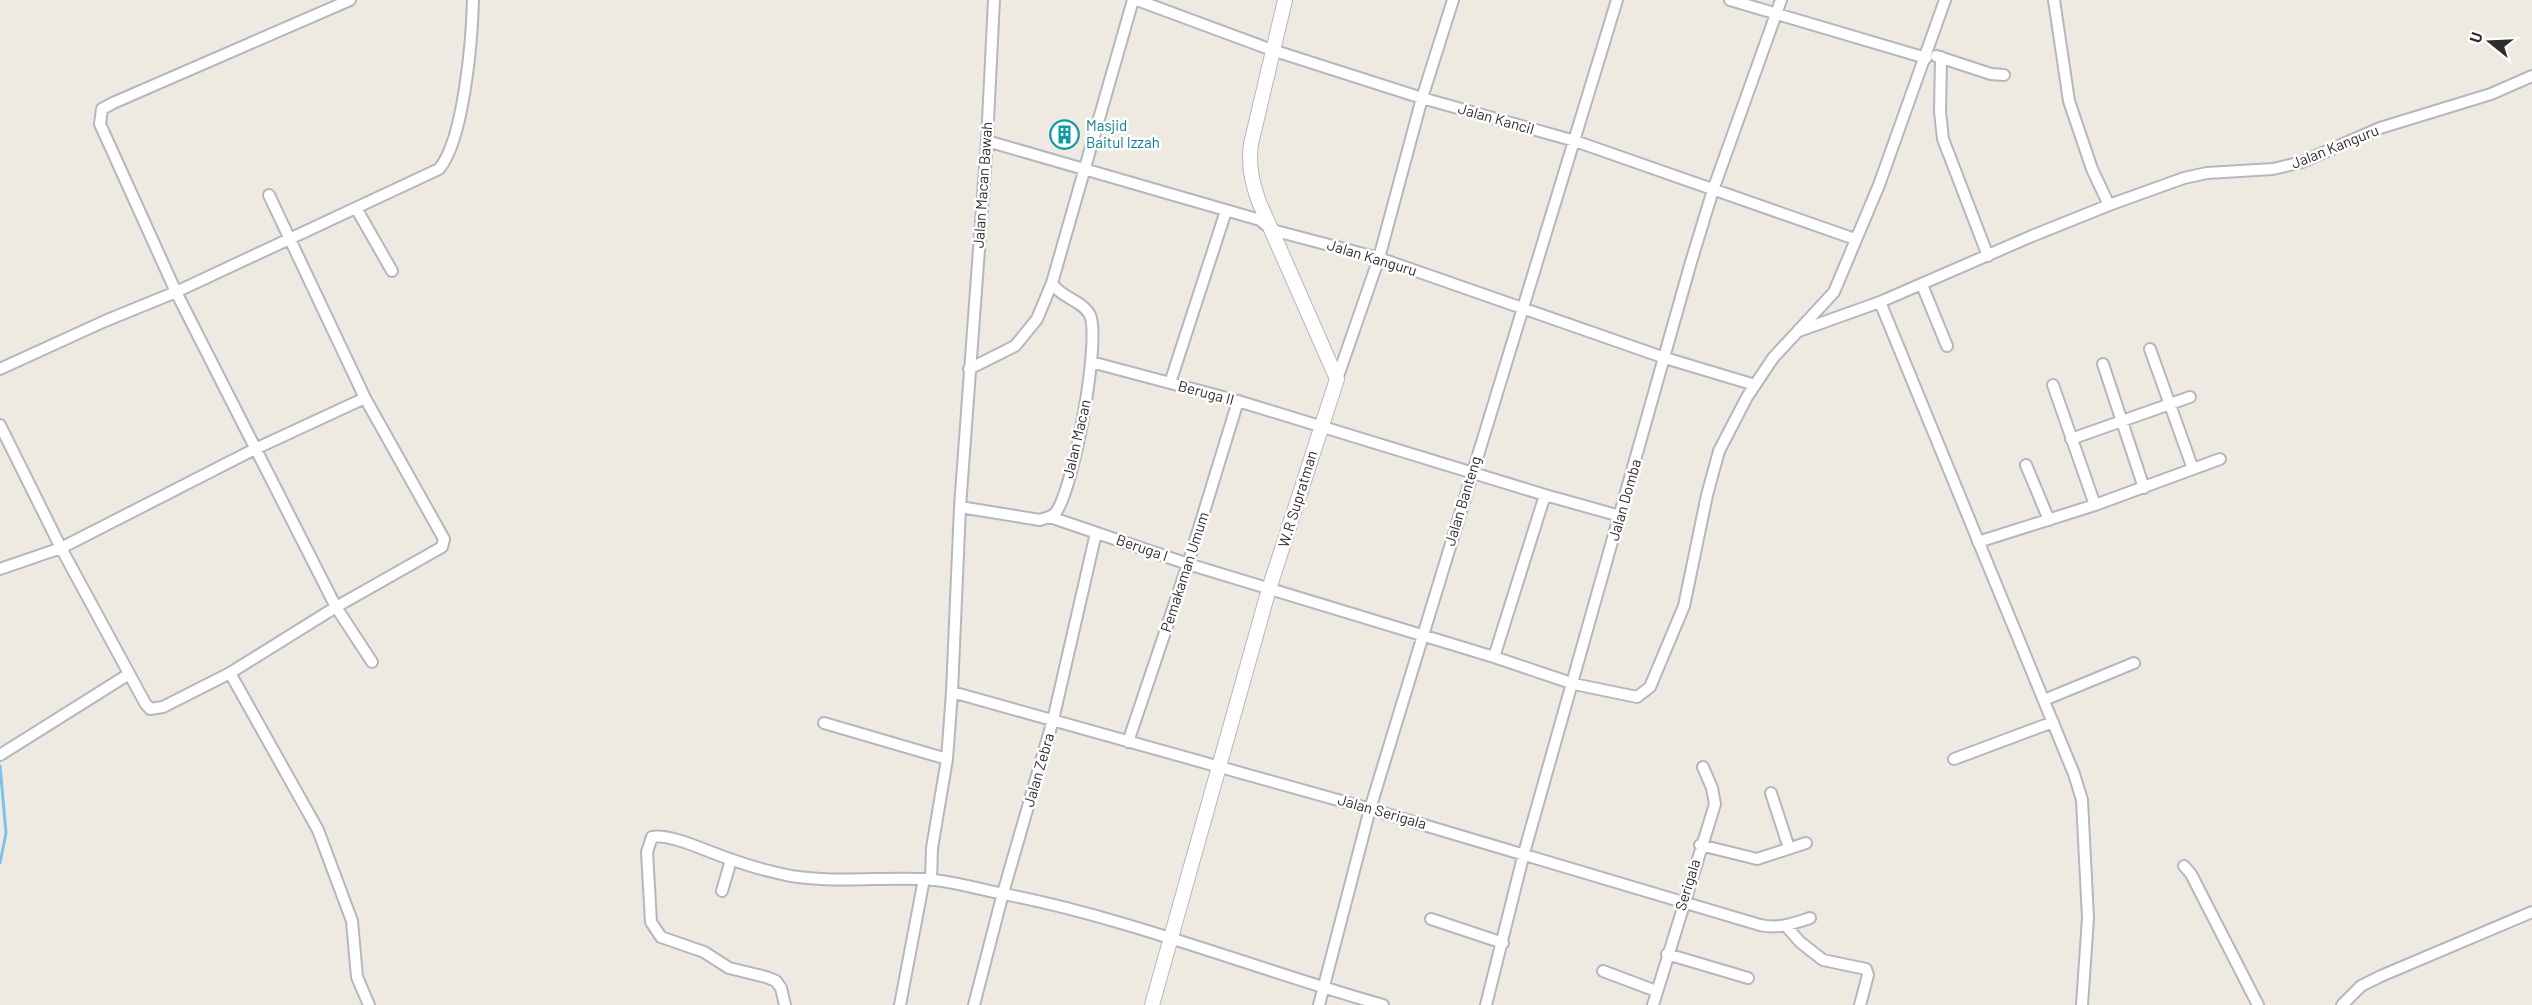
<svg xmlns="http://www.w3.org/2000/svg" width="2532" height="1005" font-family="Barlow,sans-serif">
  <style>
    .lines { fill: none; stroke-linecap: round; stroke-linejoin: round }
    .stream { stroke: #7dc0e8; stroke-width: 3 }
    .minor-casing { stroke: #b5b6c0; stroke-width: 14 }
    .tertiary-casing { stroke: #b5b6c0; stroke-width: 16 }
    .minor { stroke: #fff; stroke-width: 10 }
    .tertiary { stroke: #fff; stroke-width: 14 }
    .labels { text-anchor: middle; stroke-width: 5; stroke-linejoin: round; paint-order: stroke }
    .street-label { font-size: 15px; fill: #2e2e2e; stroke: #fff }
    .culture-label { font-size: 15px; fill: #0d838f; stroke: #fff; text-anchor: start }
  </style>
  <rect width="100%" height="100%" fill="#eeeae2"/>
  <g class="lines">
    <path class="stream" d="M0 766 6 833 0 863"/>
    <defs>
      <path id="minor" d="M350 0 113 103 102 109 100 124 176 292 336 607 230 673 318 830 352 921 357 977 369 1005
        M1137 0 1272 50 1422 98 1575 141 1855 239
        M1730 0 1926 58
        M2054 0 2069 101 2092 169 2109 205
        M1936 56 1991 74 2004 75
        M1941 57 1940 112 1943 139 1988 256
        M987 141 1260 220 1272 230 1379 258 1665 358 1755 385
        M269 195 365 398 444 539 442 547 336 607 372 662
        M356 208 392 271
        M1922 285 1947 346
        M1880 302 2074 774 2082 800 2088 918 2082 1005
        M1799 331 1880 302 2032 236 2109 205 2184 178 2207 173 2273 169 2302 162 2380 128 2491 94 2532 76
        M2150 349 2193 469
        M1091 362 1238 401 1545 495 1620 516
        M2103 364 2144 488
        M0 369 105 321 176 292 439 169C464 140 472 39 473 0
        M969 369 1015 346 1037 319 1052 283 1133 0
        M1337 379 1379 258 1422 98 1453 0
        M1170 383 1226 211
        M2053 385 2095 505
        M0 425 61 548 145 703 150 709 163 707 230 673
        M2071 439 2190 397
        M2026 465 2049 520
        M960 507 1040 520C1046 518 1052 517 1056 512 1073 490 1101 341 1090 315 1082 300 1061 298 1052 283
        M1050 517 1188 564 1494 657 1574 684 1637 697 1650 687 1684 606 1707 495 1719 451 1747 397 1773 358 1834 292 1879 185 1945 0
        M1978 542 2095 505 2220 459
        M0 569 61 548 255 449 365 398
        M1494 657 1545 495
        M952 692 1370 809 1760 925C1779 929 1792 924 1810 918
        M2044 700 2134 663
        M824 723 947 759
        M1128 742 1188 564 1238 401
        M0 755 129 674
        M1954 759 2053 722
        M1771 793 1789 848
        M1700 845 1757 859 1806 843
        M2184 866 2191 874 2258 1005
        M931 880 932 848 947 759 952 692 960 507 987 141 994 0
        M722 891 731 860
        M1431 919 1503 943
        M1786 926 1800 942 1823 960 1866 969 1868 975 1860 1005
        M1667 954 1748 978
        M1603 971 1656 991
        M785 1005 781 988 776 981 766 977 729 968 704 952 661 937 651 922 647 852 652 837C671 833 710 853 730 859 749 866 771 872 791 876 836 883 879 877 923 879 948 880 974 888 999 893 1130 918 1255 969 1383 1005
        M900 1005 924 879
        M974 1005 1003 893 1053 720 1096 533
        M1319 1005 1370 809 1617 0
        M1486 1005 1524 853 1691 262 1713 190 1781 0
        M1653 1005 1715 804 1712 788 1703 767
        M2342 1005 2361 986 2381 976 2532 912"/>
      <path id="tertiary" d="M1152 1005 1269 589 1337 379 1259 202C1252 182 1248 165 1251 144L1285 0"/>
    </defs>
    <use href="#minor" class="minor-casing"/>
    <use href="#tertiary" class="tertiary-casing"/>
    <use href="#minor" class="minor"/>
    <use href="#tertiary" class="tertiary"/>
  </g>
  <defs>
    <symbol id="building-ring" viewBox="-11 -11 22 22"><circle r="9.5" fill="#fff" stroke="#0f9aa8" stroke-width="1.5"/><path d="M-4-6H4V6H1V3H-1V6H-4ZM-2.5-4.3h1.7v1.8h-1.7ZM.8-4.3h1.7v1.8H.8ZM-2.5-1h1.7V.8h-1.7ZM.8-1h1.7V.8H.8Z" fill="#0f9aa8"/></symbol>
  </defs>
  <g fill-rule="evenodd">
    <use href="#building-ring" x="1048" y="118" width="33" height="33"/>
  </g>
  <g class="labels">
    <g class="street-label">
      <text transform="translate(1496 119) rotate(16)" y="5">Jalan Kancil</text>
      <text transform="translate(2335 147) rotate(-22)" y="5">Jalan Kanguru</text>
      <text transform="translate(983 185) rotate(-86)" y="5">Jalan Macan Bawah</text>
      <text transform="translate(1372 258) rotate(17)" y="5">Jalan Kanguru</text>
      <text transform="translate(1206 393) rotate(15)" y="5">Beruga II</text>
      <text transform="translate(1077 439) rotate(-77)" y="5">Jalan Macan</text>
      <text transform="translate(1298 499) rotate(-73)" y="5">W.R Supratman</text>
      <text transform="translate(1625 500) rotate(-74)" y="5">Jalan Domba</text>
      <text transform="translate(1463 501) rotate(-73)" y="5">Jalan Banteng</text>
      <text transform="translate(1142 548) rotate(19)" y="5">Beruga I</text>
      <text transform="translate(1185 572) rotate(-72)" y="5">Pemakaman Umum</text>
      <text transform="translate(1039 770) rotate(-74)" y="5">Jalan Zebra</text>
      <text transform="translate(1382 812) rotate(16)" y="5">Jalan Serigala</text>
      <text transform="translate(1688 885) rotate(-73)" y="5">Serigala</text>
    </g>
    <g class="culture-label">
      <text x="1086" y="131">Masjid<tspan x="1086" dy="17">Baitul Izzah</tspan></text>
    </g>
  </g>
  <g transform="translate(2490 42) rotate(288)" stroke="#ffffff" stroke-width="4.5" paint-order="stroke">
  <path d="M0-4.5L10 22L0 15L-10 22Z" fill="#2e2e2e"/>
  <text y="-9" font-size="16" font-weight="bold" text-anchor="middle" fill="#2e2e2e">U</text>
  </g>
</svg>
